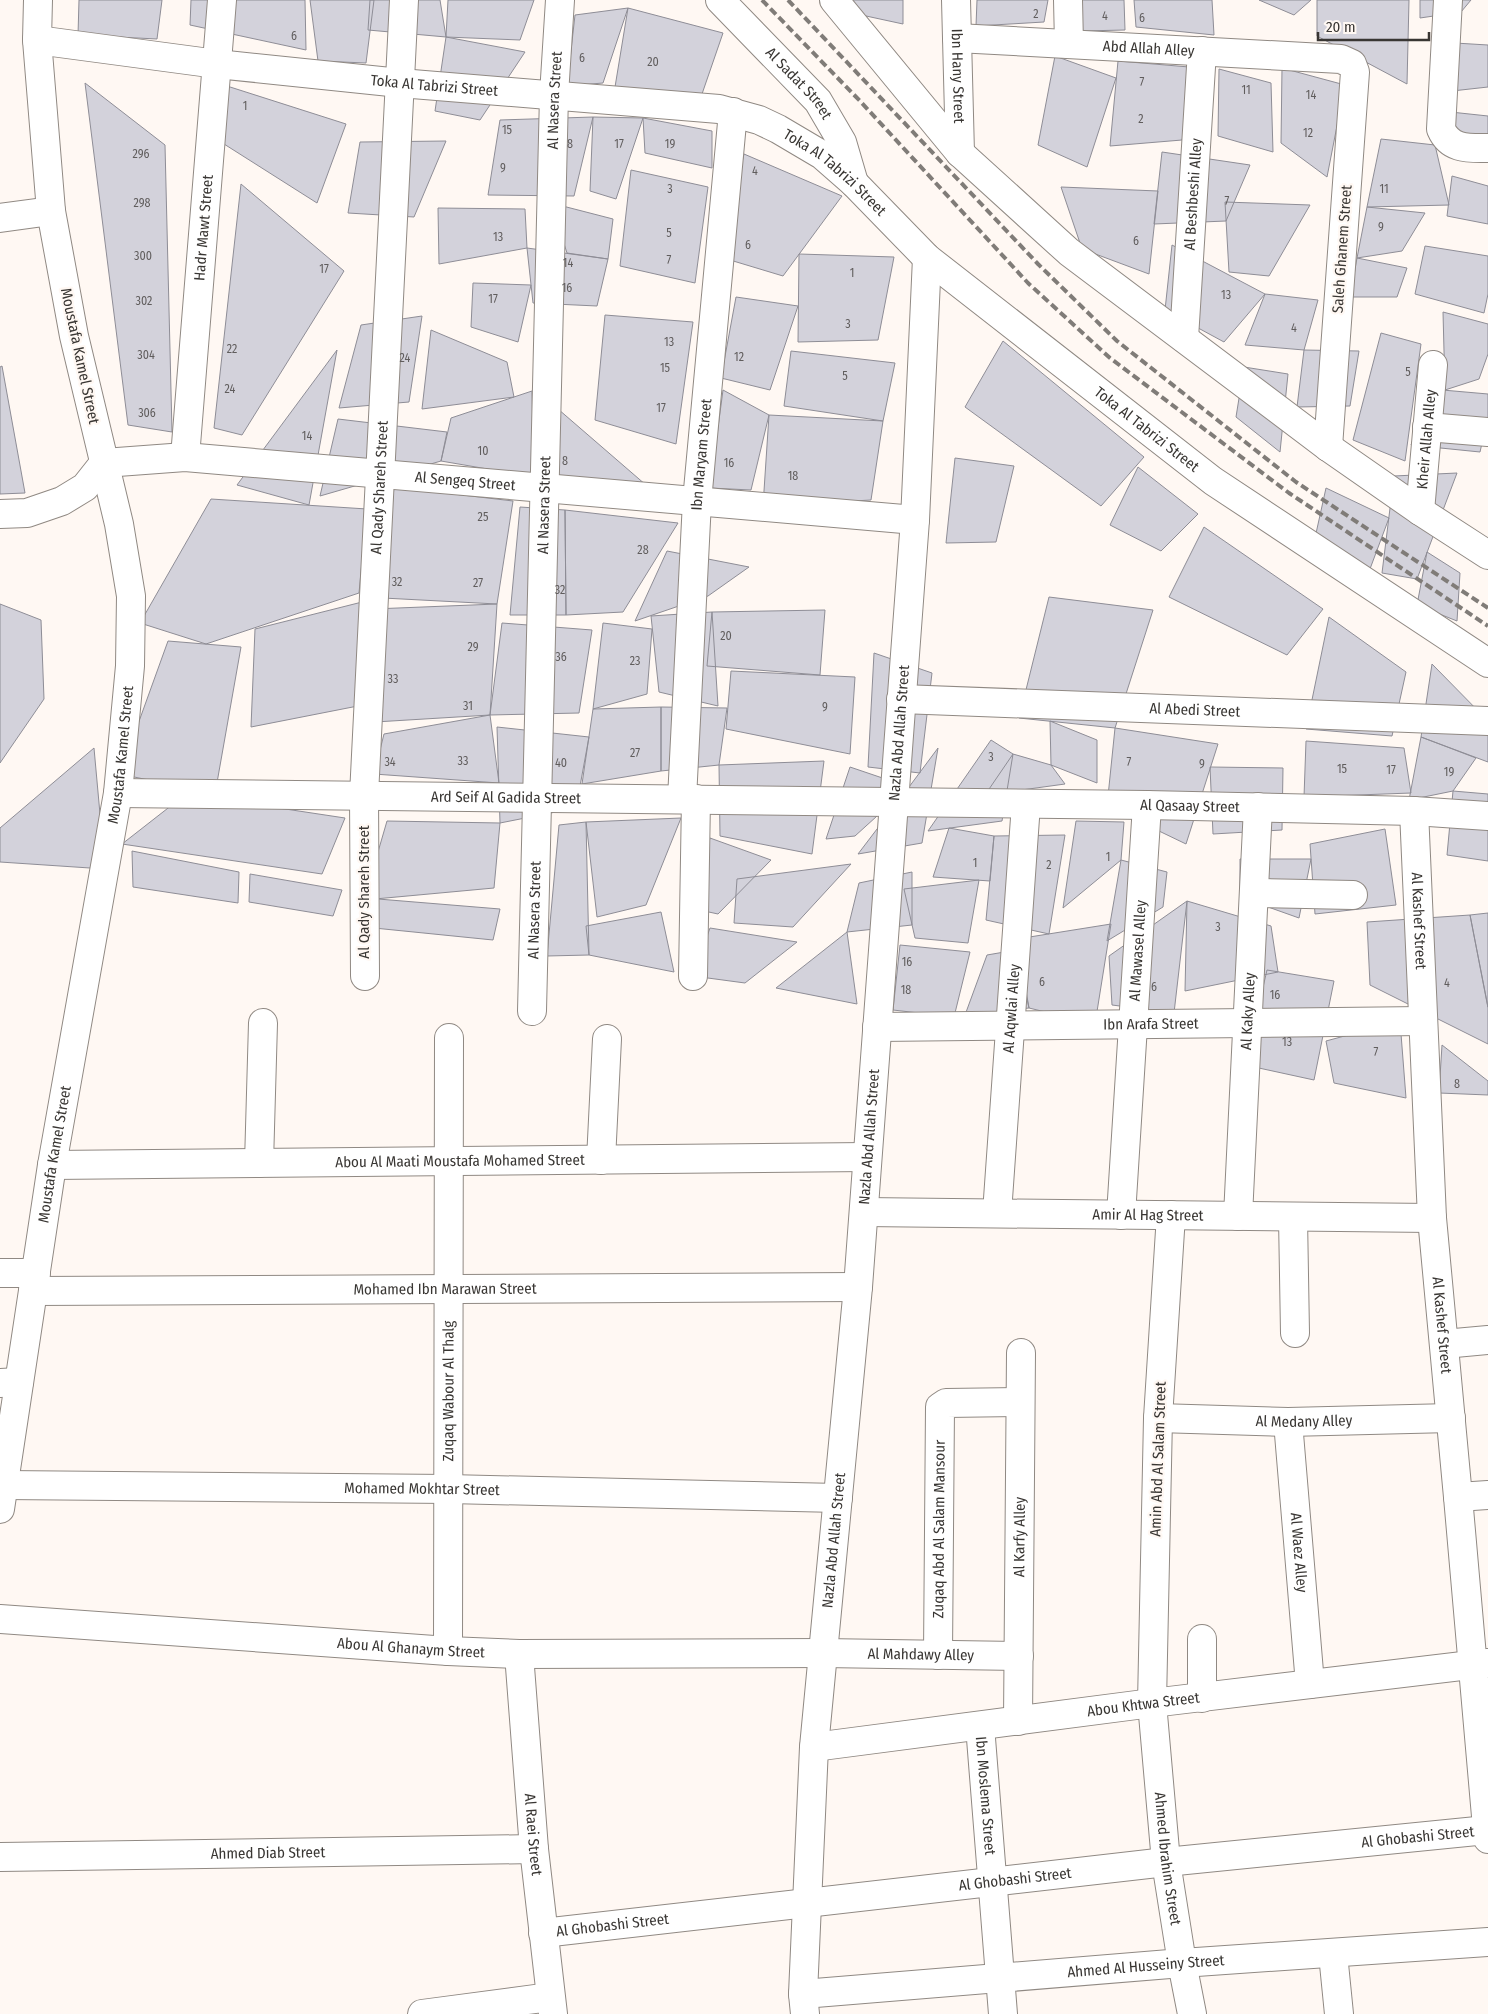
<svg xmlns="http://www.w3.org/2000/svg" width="1488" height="2014" font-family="'Fira Sans Condensed',sans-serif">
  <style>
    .building { fill: #d3d2db; stroke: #8e8d96 }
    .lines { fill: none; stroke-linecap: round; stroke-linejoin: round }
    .minor-casing { stroke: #908983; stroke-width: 30 }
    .secondary-casing { stroke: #908983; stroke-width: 30 }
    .minor { stroke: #fff; stroke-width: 28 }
    .secondary { stroke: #fff; stroke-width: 28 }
    .rail { stroke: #807c78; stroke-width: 4; stroke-dasharray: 8 4; stroke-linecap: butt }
    .labels { text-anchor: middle; stroke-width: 4.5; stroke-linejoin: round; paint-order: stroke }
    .number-label { font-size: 12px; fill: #605d5d }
    .street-label { font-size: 15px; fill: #393633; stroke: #fff8f3 }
  </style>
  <rect width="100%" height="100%" fill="#fff8f3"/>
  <path class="building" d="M79 0H162L157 39 78 35Z
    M191 0H305L306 50 190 25Z
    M310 0H374L366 63 318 61Z
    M370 0H440L446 37 368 30Z
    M448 0H534L520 40 446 37Z
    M841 0H903V24L843 11Z
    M977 0H1048L1044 22 976 26Z
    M1081 0H1124L1125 30 1082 31Z
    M1134 0H1212L1214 35 1136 27Z
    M1259 0H1311L1294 15Z
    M1317 0H1409L1407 84 1317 36Z
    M1420 0H1471L1461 12 1420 18Z
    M628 8 723 33 702 94 615 87Z
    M628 8 603 83 567 86 575 15Z
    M446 37 525 52 480 120 435 111Z
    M1455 43 1488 45V87L1443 92Z
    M1055 56 1116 78 1087 167 1038 145Z
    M1118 61 1201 68 1182 140 1110 146Z
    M1282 68 1345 85 1327 177 1281 143Z
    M1219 69 1271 83 1273 152 1218 136Z
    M85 83 165 145 172 432 128 425Z
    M227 86 346 124 317 203 224 144Z
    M1432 110 1488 116V160Z
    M593 117 643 118 616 199 590 191Z
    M593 117 574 196 488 195 500 120Z
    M643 118 712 131V168L645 153Z
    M1381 139 1435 145 1449 205 1367 207Z
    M446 141 414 217 348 213 360 142Z
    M1162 152 1250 165 1226 221 1154 224Z
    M744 154 842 196 783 276 720 257Z
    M631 170 708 187 695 283 620 266Z
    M1452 176 1488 186V224L1447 216Z
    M241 184 344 271 242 435 214 428Z
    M1061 187 1158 191 1149 274 1082 249Z
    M1225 202 1310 205 1269 276 1229 272Z
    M551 203 613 219 608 259 567 253Z
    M1367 207 1425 213 1402 251 1357 258Z
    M438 208 525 209 527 248 439 264Z
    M1172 245 1265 294 1224 342 1165 310Z
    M1425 246 1488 256V294L1484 313 1415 294Z
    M527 248 608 259 597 306 533 303Z
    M799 254 894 257 878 340 798 342Z
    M1357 258 1407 268 1397 297H1350Z
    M473 283 531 285 518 342 471 327Z
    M1265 294 1318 300 1304 350 1245 345Z
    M736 297 798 306 770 390 721 378Z
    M1443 312 1488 324V354L1479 379 1445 390Z
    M605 315 693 322 676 444 595 420Z
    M422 316 409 402 339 408 361 325Z
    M431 330 507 362 514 397 422 409Z
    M1381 333 1421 344 1405 461 1353 440Z
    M1003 341 1144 457 1101 506 965 407Z
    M337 350 309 505 237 485Z
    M1304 350 1359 351 1350 406 1297 407Z
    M791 351 895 363 883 421 784 406Z
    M2 366 25 493 0 494V367Z
    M1244 367 1288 374 1280 452 1236 417Z
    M1431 389 1488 394V417L1480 452 1411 445Z
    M723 390 769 415 751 490 710 488Z
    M532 391 534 477 441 461 451 418Z
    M558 409 661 498 555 475Z
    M769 415 883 421 871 500 763 506Z
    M338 419 447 432 441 461 320 496Z
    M955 458 1014 466 996 542 946 543Z
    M1138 467 1198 514 1161 551 1110 525Z
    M1457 473 1417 579 1382 573 1394 476Z
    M394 487 513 501 497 604 383 598Z
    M1326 488 1389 518 1361 593 1313 547Z
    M211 499 367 509 359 593 206 644 140 623Z
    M520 507 565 510 566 615H510Z
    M565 510 678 523 623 612 566 615Z
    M1204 527 1323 609 1287 655 1169 597Z
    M667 551 749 567 708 596 635 621Z
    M1427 552 1460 573 1457 621 1417 605Z
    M1049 597 1153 610 1115 728 1019 718Z
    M374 599 368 704 251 727 255 629Z
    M0 604 41 620 44 699 0 763Z
    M497 604 490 715 375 722 373 609Z
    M825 610 820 675 707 666 712 612Z
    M712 612 718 706 659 692 651 616Z
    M1329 617 1406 672 1392 736 1306 729Z
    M502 623 592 630 579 713 490 715Z
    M603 623 652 629 647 694 593 709Z
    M168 641 241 647 215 794 120 774Z
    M874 653 932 673 920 773 868 767Z
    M1432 664 1488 721V762L1421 737Z
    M731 671 855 677 850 754 726 729Z
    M661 707 727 708 719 765 661 771Z
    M661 707V771L582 784 593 709Z
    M490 715 499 783 374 774 384 734Z
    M1050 721 1097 740V783L1051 765Z
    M497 727 589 737 576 808 500 823Z
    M1115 728 1218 744 1186 844 1107 806Z
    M1421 737 1476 758 1453 791 1409 800Z
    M991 740 1013 754 1002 821 928 831Z
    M1306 741 1404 748 1411 793 1304 797Z
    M94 748 105 869 0 862V828Z
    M938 748 922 843 858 854 909 787Z
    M1013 754 1051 765 1065 784 985 795Z
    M824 761 812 854 720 836 719 765Z
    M850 767 909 787 855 836 826 839Z
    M1210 767 1283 768 1282 830 1213 834Z
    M1453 791 1488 794V861L1447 855Z
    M186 794 345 818 322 874 122 844Z
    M681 818 646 905 597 917 586 822Z
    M387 821 500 823 494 888 364 900Z
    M1076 821 1124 822 1121 860 1063 908Z
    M586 822 589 955 547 956 559 825Z
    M949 828 994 836 990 881 933 877Z
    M1385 829 1396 905 1315 914 1310 844Z
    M1065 835 1049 934 986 920 994 836Z
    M710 838 771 860 718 914 695 909Z
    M132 851 239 872 238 903 133 887Z
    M1240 859H1311L1299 918 1240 897Z
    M1121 860 1167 872 1163 907 1107 941Z
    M851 864 793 927 734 923 737 879Z
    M912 872V925L847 932 859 883Z
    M250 874 342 890 333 916 249 902Z
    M979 880 968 943 915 938 904 889Z
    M378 899 500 909 493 940 374 928Z
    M1187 901 1271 926 1278 972 1185 991Z
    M1187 901 1174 1013 1112 1005 1109 956Z
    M661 912 674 972 589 955 586 926Z
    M1488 913V1007L1470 915Z
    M1470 915 1488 1008V1044L1370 985 1367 922Z
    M1111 924 1095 1024 1029 1008 1017 939Z
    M710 928 797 942 745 983 693 976Z
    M847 932 857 1004 776 988Z
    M900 945 970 952 954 1017 893 1010Z
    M1016 950 1029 1008 965 1015 987 955Z
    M1267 970 1334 981 1314 1080 1245 1065Z
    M1400 1021 1406 1098 1334 1083 1326 1041Z
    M1442 1045 1488 1081V1095L1439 1093Z"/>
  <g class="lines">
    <defs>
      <g id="minor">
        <path id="s1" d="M720 0 818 101 842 142 854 183"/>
        <path d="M834 0 960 153 1069 252 1328 447 1420 511 1488 555"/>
        <path id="s2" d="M956 0 960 153"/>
        <path d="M1068 0 1069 44"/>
        <path d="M1448 0 1441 129C1450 150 1469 148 1488 148"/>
        <path id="s3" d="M957 38 1341 59 1352 64 1355 72 1328 447"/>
        <path id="s4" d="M37 40 217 64 400 83 719 109 759 120 778 129 822 155 854 183 927 258 1213 481 1488 663"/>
        <path d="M0 218 51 211"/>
        <path id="s5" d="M1184 338 1202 51"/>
        <path d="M1427 427 1488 432"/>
        <path id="s6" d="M185 457 222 0"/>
        <path id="s7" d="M1420 511 1433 365"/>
        <path id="s8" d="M0 514 27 513 62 501 85 487 104 463 185 457 915 520"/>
        <path id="s9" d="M901 699 1488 721"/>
        <path id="s10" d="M118 793 1147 805 1414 811 1488 816"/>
        <path id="s11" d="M682 799 697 501 733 112"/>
        <path id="s12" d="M1414 811 1432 1218 1458 1497 1488 1839"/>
        <path d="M1254 893 1353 895"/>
        <path id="s13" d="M365 976 364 795 404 0"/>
        <path d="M693 976 696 799"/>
        <path id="s14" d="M532 1011 554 95 560 0"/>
        <path id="s15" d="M877 1027 1423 1021"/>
        <path d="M601 1160 607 1039"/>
        <path d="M259 1163 263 1023"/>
        <path id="s16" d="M52 1165 867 1157"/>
        <path id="s17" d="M864 1212 1432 1218"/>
        <path id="s18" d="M997 1213 1026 804"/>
        <path id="s19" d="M1121 1215 1147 805"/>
        <path id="s20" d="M1171 1215 1158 1418 1152 1703 1166 1862 1182 1963 1192 2014"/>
        <path id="s21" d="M1238 1216 1258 807"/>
        <path d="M1293 1217 1295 1333"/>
        <path d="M0 1273H36"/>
        <path id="s22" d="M33 1291 858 1287"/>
        <path d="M1444 1344 1488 1340"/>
        <path d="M0 1383 19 1382"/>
        <path id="s23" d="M1158 1418 1288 1422 1451 1418"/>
        <path id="s24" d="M1288 1422 1310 1684"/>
        <path id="s25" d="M4 1485 449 1489 838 1498"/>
        <path d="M1458 1497 1488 1495"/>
        <path id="s26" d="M0 1619 448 1651 519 1654 823 1653 1019 1656"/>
        <path id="s27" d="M448 1651 449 1038"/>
        <path id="s28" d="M519 1654 534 1849 553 2014"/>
        <path id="s29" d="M938 1655 940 1407 946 1403 1020 1402"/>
        <path d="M1202 1698V1639"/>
        <path id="s30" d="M1018 1721 1021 1353"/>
        <path id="s31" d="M980 1726 1003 2014"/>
        <path id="s32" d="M814 1747 1152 1703 1488 1663"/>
        <path id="s33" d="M0 1857 534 1849"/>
        <path id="s34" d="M543 1933 1166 1862 1487 1830"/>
        <path d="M1333 1954 1339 2014"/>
        <path id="s35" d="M803 1994 1182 1963 1488 1942"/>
        <path d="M422 2014 550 1997"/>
        <path id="s36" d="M805 2014 803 1994 814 1747 858 1287 915 520 927 258"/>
      </g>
      <g id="secondary">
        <path id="s37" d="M0 1509 52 1165 118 793 130 666 131 596 119 524 74 336 51 211 37 40 38 0"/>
      </g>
    </defs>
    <use href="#minor" class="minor-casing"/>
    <use href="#secondary" class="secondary-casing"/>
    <use href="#minor" class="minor"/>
    <use href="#secondary" class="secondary"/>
    <path class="rail" d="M762 0 860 101 1028 283 1110 358 1289 493 1488 626
      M788 0 1038 264 1117 341 1296 482 1488 608"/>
  </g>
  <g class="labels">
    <g class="number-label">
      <text x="1036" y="18">2</text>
      <text x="1105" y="20">4</text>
      <text x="1142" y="22">6</text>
      <text x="294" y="40">6</text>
      <text x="582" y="62">6</text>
      <text x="653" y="66">20</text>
      <text x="1142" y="86">7</text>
      <text x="1246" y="94">11</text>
      <text x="1311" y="99">14</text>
      <text x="245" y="110">1</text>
      <text x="1141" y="123">2</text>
      <text x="507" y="134">15</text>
      <text x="1308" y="137">12</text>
      <text x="570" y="148">8</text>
      <text x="619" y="148">17</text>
      <text x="670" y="148">19</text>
      <text x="141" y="158">296</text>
      <text x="503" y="172">9</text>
      <text x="755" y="175">4</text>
      <text x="670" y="193">3</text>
      <text x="1384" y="193">11</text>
      <text x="1227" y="205">7</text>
      <text x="142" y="207">298</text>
      <text x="1381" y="231">9</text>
      <text x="669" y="237">5</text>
      <text x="498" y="241">13</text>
      <text x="1136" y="245">6</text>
      <text x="748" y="249">6</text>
      <text x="143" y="260">300</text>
      <text x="669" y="264">7</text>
      <text x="568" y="267">14</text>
      <text x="324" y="273">17</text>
      <text x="852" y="277">1</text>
      <text x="567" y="292">16</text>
      <text x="1226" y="299">13</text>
      <text x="493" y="303">17</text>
      <text x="144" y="305">302</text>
      <text x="848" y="328">3</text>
      <text x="1294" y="332">4</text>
      <text x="669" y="346">13</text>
      <text x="232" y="353">22</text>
      <text x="146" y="359">304</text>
      <text x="739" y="361">12</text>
      <text x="405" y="362">24</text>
      <text x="665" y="372">15</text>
      <text x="1408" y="376">5</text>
      <text x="845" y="380">5</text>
      <text x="230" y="393">24</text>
      <text x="661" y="412">17</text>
      <text x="147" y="417">306</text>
      <text x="307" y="440">14</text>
      <text x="483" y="455">10</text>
      <text x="565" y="465">8</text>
      <text x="729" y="467">16</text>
      <text x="793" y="480">18</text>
      <text x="483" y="521">25</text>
      <text x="643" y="554">28</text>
      <text x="397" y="586">32</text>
      <text x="478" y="587">27</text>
      <text x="560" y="594">32</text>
      <text x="726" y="640">20</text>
      <text x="473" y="651">29</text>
      <text x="561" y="661">36</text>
      <text x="635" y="665">23</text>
      <text x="393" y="683">33</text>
      <text x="468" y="710">31</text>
      <text x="825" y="711">9</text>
      <text x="635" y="757">27</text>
      <text x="991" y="761">3</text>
      <text x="463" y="765">33</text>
      <text x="390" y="766">34</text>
      <text x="1129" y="766">7</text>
      <text x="561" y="767">40</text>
      <text x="1202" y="768">9</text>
      <text x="1342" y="773">15</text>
      <text x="1391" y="774">17</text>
      <text x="1449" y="776">19</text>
      <text x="1108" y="861">1</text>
      <text x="975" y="867">1</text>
      <text x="1049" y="869">2</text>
      <text x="1218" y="931">3</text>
      <text x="907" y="966">16</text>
      <text x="1042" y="986">6</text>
      <text x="1447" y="987">4</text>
      <text x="1154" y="991">6</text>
      <text x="906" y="994">18</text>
      <text x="1275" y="999">16</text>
      <text x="1287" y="1046">13</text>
      <text x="1376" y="1056">7</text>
      <text x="1457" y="1088">8</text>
    </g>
    <g class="street-label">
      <text dy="5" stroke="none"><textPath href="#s3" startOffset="192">Abd Allah Alley</textPath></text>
      <text dy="5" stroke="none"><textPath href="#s2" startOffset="76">Ibn Hany Street</textPath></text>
      <text dy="5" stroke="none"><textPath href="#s4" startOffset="400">Toka Al Tabrizi Street</textPath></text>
      <text dy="5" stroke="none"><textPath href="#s1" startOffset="115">Al Sadat Street</textPath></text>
      <text dy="5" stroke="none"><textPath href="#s14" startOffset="911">Al Nasera Street</textPath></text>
      <text dy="5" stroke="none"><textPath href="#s4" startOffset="820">Toka Al Tabrizi Street</textPath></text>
      <text dy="5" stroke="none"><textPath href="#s5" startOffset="144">Al Beshbeshi Alley</textPath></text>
      <text dy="5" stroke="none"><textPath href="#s6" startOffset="230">Hadr Mawt Street</textPath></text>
      <text transform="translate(1342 249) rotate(-86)" y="5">Saleh Ghanem Street</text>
      <text transform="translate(80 356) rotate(78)" y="5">Moustafa Kamel Street</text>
      <text dy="5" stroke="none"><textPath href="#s4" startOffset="1225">Toka Al Tabrizi Street</textPath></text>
      <text dy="5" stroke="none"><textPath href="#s7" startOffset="72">Kheir Allah Alley</textPath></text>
      <text dy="5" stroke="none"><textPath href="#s11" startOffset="345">Ibn Maryam Street</textPath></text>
      <text dy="5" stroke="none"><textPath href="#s8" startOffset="484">Al Sengeq Street</textPath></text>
      <text dy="5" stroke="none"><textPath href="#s13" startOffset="489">Al Qady Shareh Street</textPath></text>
      <text dy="5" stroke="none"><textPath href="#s14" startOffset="506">Al Nasera Street</textPath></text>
      <text dy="5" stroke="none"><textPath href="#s9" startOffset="294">Al Abedi Street</textPath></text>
      <text dy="5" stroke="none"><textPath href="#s36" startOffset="1285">Nazla Abd Allah Street</textPath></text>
      <text dy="5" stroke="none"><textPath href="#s37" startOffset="764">Moustafa Kamel Street</textPath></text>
      <text dy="5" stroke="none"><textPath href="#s10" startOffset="388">Ard Seif Al Gadida Street</textPath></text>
      <text dy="5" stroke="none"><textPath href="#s10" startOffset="1072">Al Qasaay Street</textPath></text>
      <text transform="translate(364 892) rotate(-90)" y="5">Al Qady Shareh Street</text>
      <text dy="5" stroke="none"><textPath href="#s14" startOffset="101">Al Nasera Street</textPath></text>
      <text dy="5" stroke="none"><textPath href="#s12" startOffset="110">Al Kashef Street</textPath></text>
      <text dy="5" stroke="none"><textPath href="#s19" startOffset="265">Al Mawasel Alley</textPath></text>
      <text dy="5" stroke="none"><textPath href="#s18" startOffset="205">Al Aqwlai Alley</textPath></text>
      <text dy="5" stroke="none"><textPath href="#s21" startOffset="205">Al Kaky Alley</textPath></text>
      <text dy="5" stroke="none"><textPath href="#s15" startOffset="274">Ibn Arafa Street</textPath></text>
      <text dy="5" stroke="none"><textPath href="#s36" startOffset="880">Nazla Abd Allah Street</textPath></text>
      <text dy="5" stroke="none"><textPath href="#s37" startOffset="359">Moustafa Kamel Street</textPath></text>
      <text dy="5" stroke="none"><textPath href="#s16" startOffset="408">Abou Al Maati Moustafa Mohamed Street</textPath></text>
      <text dy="5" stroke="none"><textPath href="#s17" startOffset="284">Amir Al Hag Street</textPath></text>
      <text dy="5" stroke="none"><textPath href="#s22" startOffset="412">Mohamed Ibn Marawan Street</textPath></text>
      <text dy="5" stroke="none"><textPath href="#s12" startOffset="515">Al Kashef Street</textPath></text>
      <text dy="5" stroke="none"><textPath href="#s27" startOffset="260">Zuqaq Wabour Al Thalg</textPath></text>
      <text dy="5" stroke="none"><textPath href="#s23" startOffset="146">Al Medany Alley</textPath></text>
      <text transform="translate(1158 1459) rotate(-88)" y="5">Amin Abd Al Salam Street</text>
      <text dy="5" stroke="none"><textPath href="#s25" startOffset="418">Mohamed Mokhtar Street</textPath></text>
      <text dy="5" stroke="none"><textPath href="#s29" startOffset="126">Zuqaq Abd Al Salam Mansour</textPath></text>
      <text dy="5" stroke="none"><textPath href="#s30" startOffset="184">Al Karfy Alley</textPath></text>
      <text dy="5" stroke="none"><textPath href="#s36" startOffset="475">Nazla Abd Allah Street</textPath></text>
      <text dy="5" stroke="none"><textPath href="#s24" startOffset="131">Al Waez Alley</textPath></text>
      <text dy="5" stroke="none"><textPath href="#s26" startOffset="412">Abou Al Ghanaym Street</textPath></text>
      <text dy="5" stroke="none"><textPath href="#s26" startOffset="922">Al Mahdawy Alley</textPath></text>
      <text dy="5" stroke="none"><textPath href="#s32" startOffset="332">Abou Khtwa Street</textPath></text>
      <text dy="5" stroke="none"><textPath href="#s31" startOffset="70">Ibn Moslema Street</textPath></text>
      <text dy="5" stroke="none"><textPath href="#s28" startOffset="181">Al Raei Street</textPath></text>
      <text dy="5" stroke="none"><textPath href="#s34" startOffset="880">Al Ghobashi Street</textPath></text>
      <text dy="5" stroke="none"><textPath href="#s33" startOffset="268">Ahmed Diab Street</textPath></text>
      <text dy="5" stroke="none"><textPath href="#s20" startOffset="645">Ahmed Ibrahim Street</textPath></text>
      <text dy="5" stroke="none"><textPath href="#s34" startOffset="475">Al Ghobashi Street</textPath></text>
      <text dy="5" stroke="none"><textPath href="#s34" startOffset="70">Al Ghobashi Street</textPath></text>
      <text dy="5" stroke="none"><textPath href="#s35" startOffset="344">Ahmed Al Husseiny Street</textPath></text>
    </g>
  </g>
  <path d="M1318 32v8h111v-8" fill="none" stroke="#393633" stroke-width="2.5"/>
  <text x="1326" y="32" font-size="15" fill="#393633" stroke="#fff8f3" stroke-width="4" paint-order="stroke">20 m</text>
</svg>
